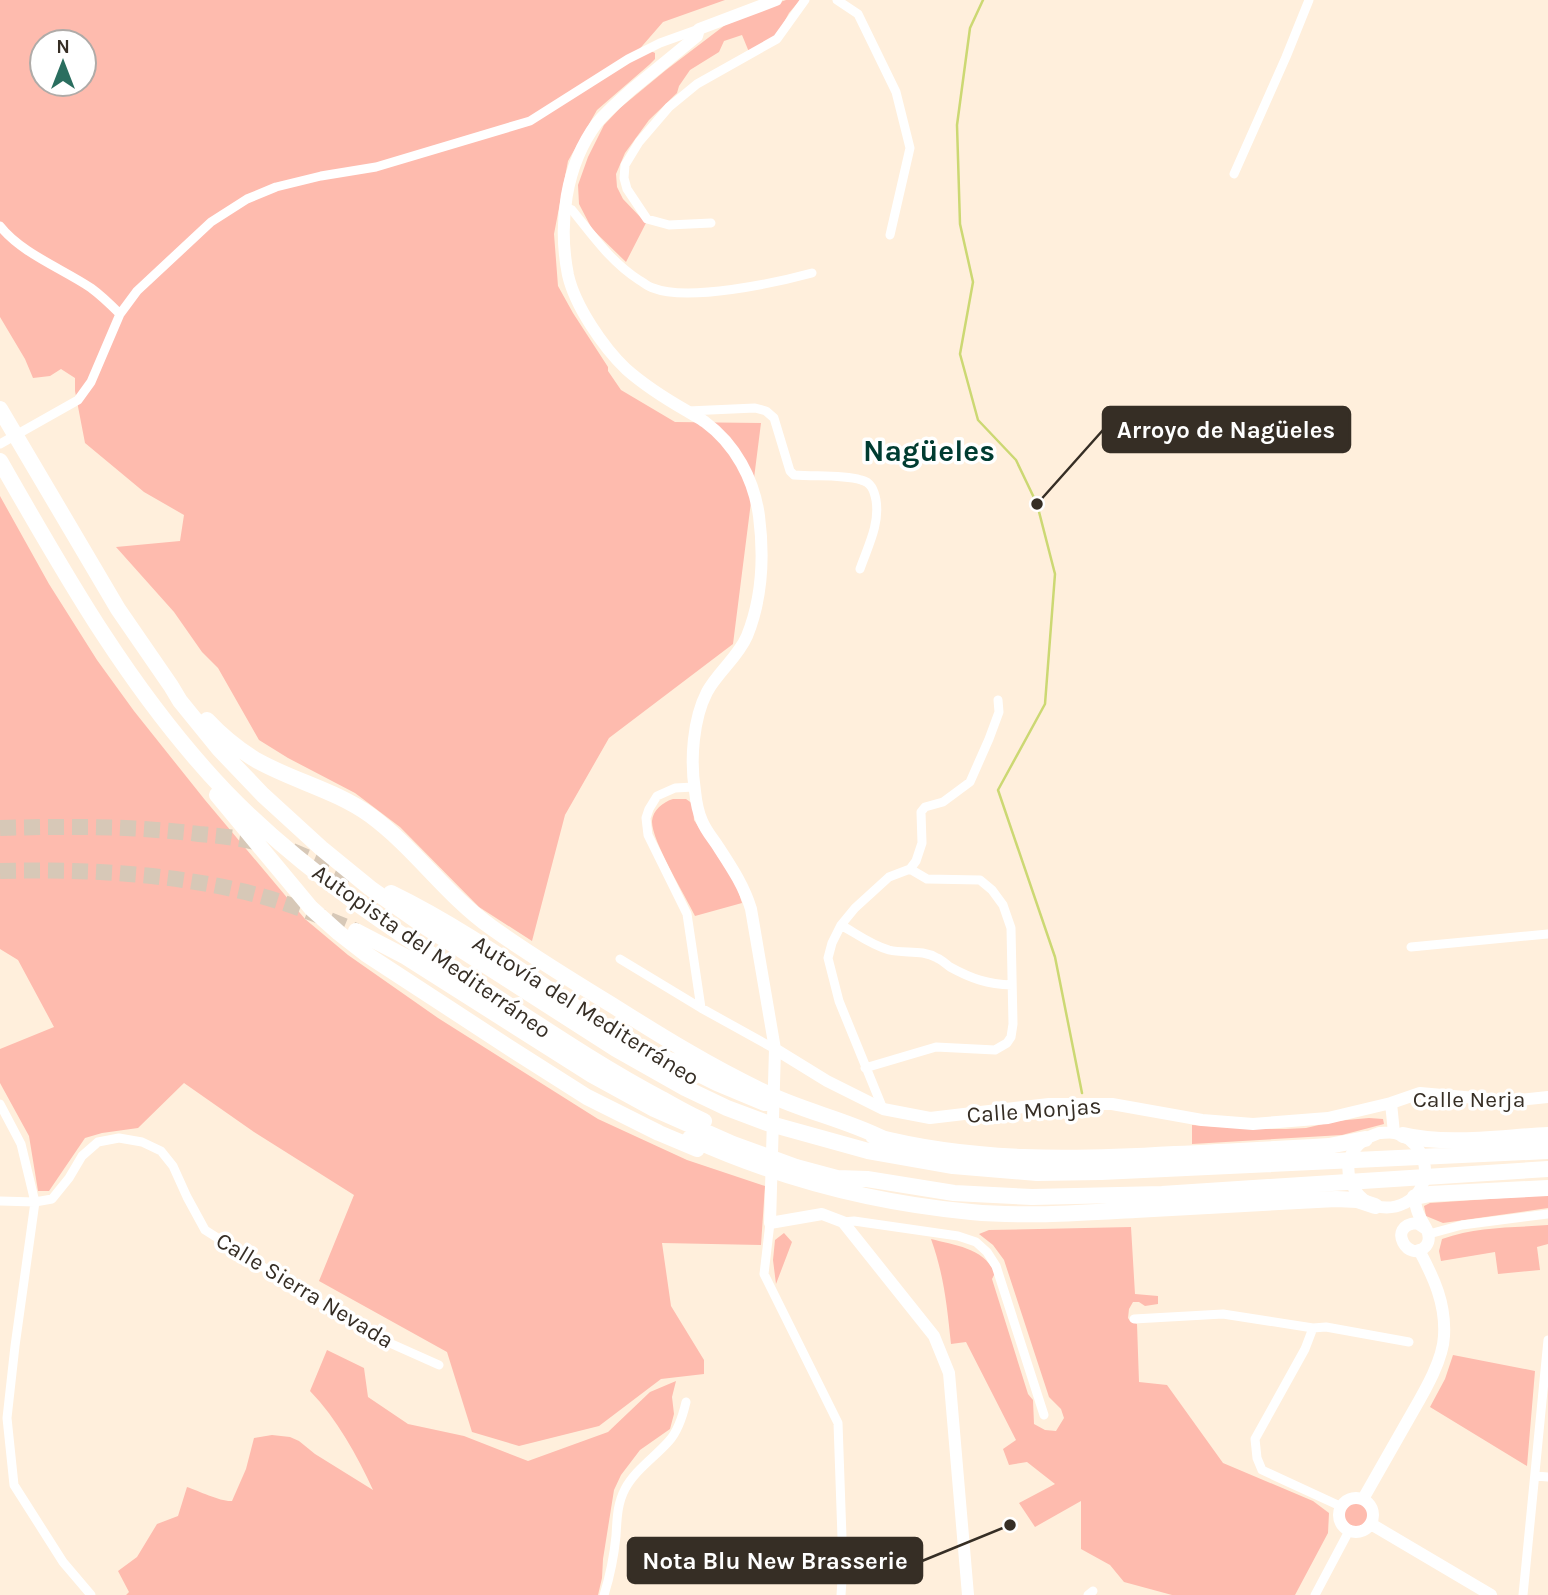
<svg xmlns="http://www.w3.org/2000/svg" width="1548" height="1595" font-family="Karla,sans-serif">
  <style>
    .green { fill: #febbae; fill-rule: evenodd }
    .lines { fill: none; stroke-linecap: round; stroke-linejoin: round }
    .stream { stroke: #ccd873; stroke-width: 2.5 }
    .highway-tunnel { stroke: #d7c8b7; stroke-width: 16; stroke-dasharray: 16 8; stroke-linecap: butt }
    .street { stroke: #fff; stroke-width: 9 }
    .secondary { stroke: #fff; stroke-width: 12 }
    .highway { stroke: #fff; stroke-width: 16 }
    .labels { text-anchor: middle; stroke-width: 7; stroke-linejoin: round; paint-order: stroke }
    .street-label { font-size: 23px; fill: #362e25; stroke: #fff }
    .district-label { font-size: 30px; font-weight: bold; fill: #003c31; stroke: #fff }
    .leader { fill: none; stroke: #362e25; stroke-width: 2.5 }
    .callout-dot { fill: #362e25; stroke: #fff; stroke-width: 2.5 }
    .callout { fill: #362e25; stroke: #362e25; stroke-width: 2.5 }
    .callout-label { font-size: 24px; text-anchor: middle; font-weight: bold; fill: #fff }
  </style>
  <rect width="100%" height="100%" fill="#ffefdc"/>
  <path class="green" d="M0 0H725L663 22 630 60 651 51 655 53V59L649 65 597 110 568 161 554 234 558 286 573 313 608 367V371L621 390 675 422 761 423 733 644 609 738 565 815 532 941 479 907 400 827 355 793 288 758 259 740 218 668 202 652 174 612 116 547 180 541 184 515 144 492 85 443 75 391V378L61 369 50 376 33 378 25 359 0 317ZM42 42H84V84H42Z
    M786 0H800L789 13 775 39 749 52 742 35 724 41 719 52 690 70 679 86 677 93 649 120 625 153 616 174 617 187 623 199 646 223 626 262 592 229 579 204 578 185 588 157 604 125 620 108 666 70 733 19Z
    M0 496 49 584 97 660 134 711 205 800 305 919 348 955 438 1018 598 1119 687 1160 765 1186 761 1245 662 1243 671 1306 704 1360V1374L661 1379 599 1426 519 1446 472 1432 447 1352 319 1281 354 1195 254 1132 184 1083 138 1128 102 1133 85 1138 49 1191H38L29 1136 0 1083V1049L54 1027 18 960 0 949Z
    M673 799H686L693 804 694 820 736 884 742 903 695 916C686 897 651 840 652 821 653 810 663 802 673 799Z
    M1369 1118 1383 1119 1384 1124 1342 1135 1192 1144V1125L1255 1129H1286L1306 1128 1336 1121Z
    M1548 1195V1208L1443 1223 1426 1216 1424 1206 1430 1203Z
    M1548 1225V1244L1537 1247 1540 1270 1498 1274 1495 1252 1441 1261 1439 1251 1442 1239C1477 1226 1512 1228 1548 1225Z
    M1131 1227 1135 1294 1158 1296V1304L1145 1306 1139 1302H1133L1129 1309 1128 1318 1130 1321 1137 1324 1139 1382 1167 1385 1223 1463 1313 1501 1329 1513 1328 1533 1295 1595H1172L1124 1582 1110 1565 1081 1549V1501L1035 1527 1019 1503 1055 1484 1027 1462 1009 1465 1003 1449 1016 1440 966 1342 951 1344C947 1306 944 1275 931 1239 954 1245 984 1248 995 1273L992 1279 1028 1394 1033 1400 1034 1424 1045 1430 1056 1431 1064 1418 1061 1409 1049 1397 1004 1260 993 1245 979 1234 989 1230Z
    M784 1233 792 1242 776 1284 773 1260 775 1240Z
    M327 1350 364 1368 368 1397 408 1424 464 1436 528 1461 608 1432 650 1392 676 1381 672 1397 674 1414 670 1429 640 1450 621 1475 614 1490 603 1559 602 1578 598 1595H126L129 1592 118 1571 137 1557 157 1524 178 1516 187 1487C199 1491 221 1502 232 1501L246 1469 254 1438 272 1435 290 1437 299 1441 315 1454 373 1490C357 1455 337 1419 310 1391Z
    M1453 1355 1535 1371 1527 1466 1430 1407 1445 1379Z
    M1342 1514a13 13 0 1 1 26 0a13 13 0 1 1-26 0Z"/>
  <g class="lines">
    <path class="stream" d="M983 0 970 28 957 125 960 224 973 282 960 354 978 420 1016 460 1037 504 1055 574 1045 704 998 790 1055 957 1082 1093"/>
    <path class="highway-tunnel" d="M0 828C67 826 133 826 199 834 221 836 242 838 263 844
      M292 851 352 876
      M0 871C87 869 176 873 261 896 294 905 325 918 356 931"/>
    <path class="street" d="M837 0 858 14 896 92 910 148 890 235
      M1234 174 1286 57 1309 0
      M565 207 572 210C593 236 611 262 639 280 643 282 648 287 653 288 688 302 775 283 812 273
      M711 223 669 225 647 219 627 189 624 178 625 165 639 142 669 107 697 84 777 39 805 0
      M0 226C21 253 63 269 91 288 102 296 111 305 120 314L137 291 211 222 247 199 276 187 321 176 376 167 530 121 628 59 660 43 699 29
      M688 411 755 408 766 411 774 418 790 471 794 475C816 477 839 474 861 480 871 482 874 490 876 500 880 524 868 546 860 569
      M0 444 78 400 91 382 120 314
      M694 787 675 788 657 796 649 809 646 818 648 835 687 914 701 1008
      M841 925C857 934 871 945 889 950 905 954 922 949 937 958 942 960 946 964 950 967 972 979 987 984 1012 985
      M1411 947 1548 934
      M620 959 701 1008 775 1049
      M865 1068 936 1047 995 1050 1007 1043 1011 1037 1013 1024 1011 928 1003 905 992 890 980 880 927 879 910 869
      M0 1104 21 1144 35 1202 15 1346 7 1418 14 1485 63 1562 91 1595
      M883 1109 839 1001 828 958 832 943 841 925 855 908 889 877 910 869 916 861 922 843 921 812 925 807 943 802 970 782 989 739 999 712 998 700
      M0 1201 35 1202 52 1199 69 1178 82 1156 98 1142 119 1138 142 1142 161 1151 173 1166 187 1197 205 1230 365 1332 439 1365
      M843 1222 854 1221 958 1236 976 1242 987 1252 996 1266 1044 1415
      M770 1223 764 1274 838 1423 843 1566 841 1595
      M1429 1234 1462 1225 1548 1214
      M1134 1319 1223 1314 1313 1328 1326 1327 1409 1342
      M1313 1328 1305 1349 1255 1439 1257 1458 1262 1470 1340 1506
      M1536 1476 1548 1477
      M604 1595C610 1576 614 1556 616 1536 617 1520 617 1504 625 1489 635 1470 655 1457 669 1441 678 1431 683 1415 686 1402
      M1088 1595 1093 1591
      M1315 1595 1349 1531
      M1523 1595 1548 1340"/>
    <path class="secondary" d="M776 0 699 29 697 36C675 54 653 72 631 90 619 101 607 111 597 123 565 166 558 224 568 275 575 306 603 347 626 369 644 385 666 399 687 411 693 415 700 418 705 422 735 444 754 479 759 516 764 555 762 599 747 636 738 657 718 672 707 692 693 719 690 760 695 791 696 801 698 812 702 821 706 831 714 840 719 848 732 868 744 886 751 909L775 1049 770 1223 822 1214 843 1222 934 1336 949 1373 968 1595
      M775 1049 827 1081 883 1109 930 1118 1049 1104H1112L1202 1120 1253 1124 1328 1118 1391 1103 1420 1093 1509 1101 1548 1097
      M1391 1103 1394 1133
      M1379 1133C1384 1133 1390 1132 1395 1133 1417 1137 1430 1163 1423 1183 1419 1193 1415 1198 1405 1203 1362 1224 1327 1166 1364 1140 1368 1137 1374 1135 1379 1133Z
      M1414 1199C1416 1204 1416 1210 1419 1215 1421 1220 1425 1225 1427 1230 1429 1235 1430 1241 1426 1246 1409 1265 1385 1225 1417 1223L1426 1229
      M1339 1515a17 17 0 1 1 34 0a17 17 0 1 1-34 0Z
      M1363 1499C1378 1473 1393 1446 1408 1420 1421 1397 1443 1362 1444 1336 1446 1304 1434 1278 1419 1250
      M1371 1524 1491 1595"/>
    <path class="highway" d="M0 409 118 609 171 686 180 701 219 749 263 795 321 848 370 888 424 926 616 1049 685 1088 727 1108 767 1123 868 1151 953 1166 1037 1173 1101 1172 1548 1151
      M0 461C66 577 133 695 226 792 307 876 407 939 504 1002 556 1036 607 1070 662 1099 676 1107 690 1115 704 1121
      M207 720C221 735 238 749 256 760 293 781 335 790 370 815 415 848 446 895 491 927 530 955 571 980 612 1005 661 1036 711 1067 764 1092 802 1111 844 1119 882 1138
      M217 795 311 908 339 933 366 954 513 1050 587 1097 659 1133 697 1149
      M391 893C484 938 565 1005 654 1057
      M356 931 406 957 592 1075 654 1109 733 1144 796 1167 837 1178 867 1179 954 1193 1032 1197 1162 1194 1548 1169
      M645 1052 673 1061 717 1083 765 1103
      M1403 1135C1447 1146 1502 1137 1548 1135
      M873 1136C972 1162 1074 1160 1175 1154 1227 1152 1278 1149 1329 1146L1365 1139
      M690 1138C778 1178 875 1203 971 1212 1025 1217 1081 1213 1135 1210 1202 1206 1269 1203 1336 1199L1357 1200 1375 1206
      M1415 1197 1430 1194 1548 1188"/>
  </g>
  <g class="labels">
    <g class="street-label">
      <text transform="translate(432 951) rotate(35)" y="8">Autopista del Mediterráneo</text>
      <text transform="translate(586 1010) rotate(32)" y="8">Autovía del Mediterráneo</text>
      <text x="1469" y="1107">Calle Nerja</text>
      <text transform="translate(1034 1110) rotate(-4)" y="8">Calle Monjas</text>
      <text transform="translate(305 1290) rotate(31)" y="8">Calle Sierra Nevada</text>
    </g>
    <g class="district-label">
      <text x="929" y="461">Nagüeles</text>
    </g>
  </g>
  <path class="leader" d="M1037 504L1103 430M1010 1525L922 1561"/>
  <g class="callout-dot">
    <circle cx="1037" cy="504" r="7"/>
    <circle cx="1010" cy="1525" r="7"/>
  </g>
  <g class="callout">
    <rect x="1103" y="407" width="247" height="45" rx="7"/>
    <rect x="628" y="1538" width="294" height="45" rx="7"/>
  </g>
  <g class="callout-label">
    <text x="1226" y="438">Arroyo de Nagüeles</text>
    <text x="775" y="1569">Nota Blu New Brasserie</text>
  </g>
  <g transform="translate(63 63)"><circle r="33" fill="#ffffff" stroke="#afaba8" stroke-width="2"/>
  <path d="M0-5L12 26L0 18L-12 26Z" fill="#2a6e5f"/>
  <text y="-10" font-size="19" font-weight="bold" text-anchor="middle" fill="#362e25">N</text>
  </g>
</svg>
